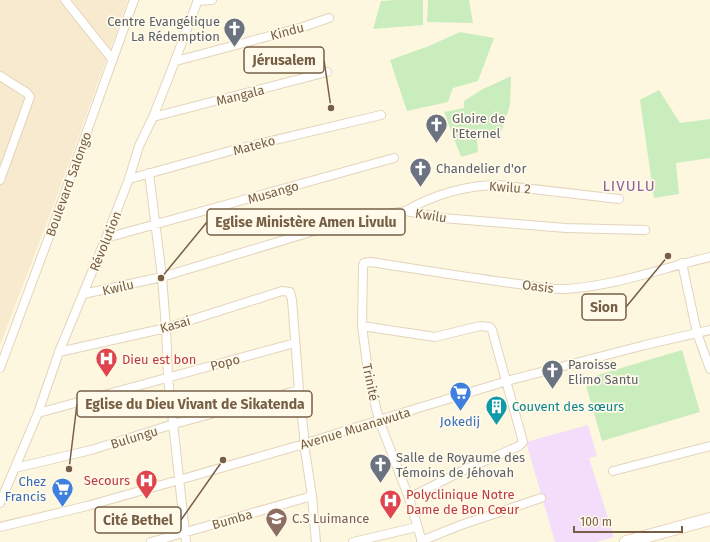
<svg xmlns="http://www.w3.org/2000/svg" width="710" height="542" font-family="'Fira Sans',sans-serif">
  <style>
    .residential { fill: #f7eace }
    .education { fill: #f4ddfa }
    .green { fill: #caedbe }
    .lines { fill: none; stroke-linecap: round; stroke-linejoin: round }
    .street-casing { stroke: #e3d4bb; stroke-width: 10 }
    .secondary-casing { stroke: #e9d6b9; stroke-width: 14 }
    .street { stroke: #fff; stroke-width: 8 }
    .secondary { stroke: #fff; stroke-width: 12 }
    .labels { text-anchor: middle; stroke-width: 3.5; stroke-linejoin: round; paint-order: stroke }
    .worship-label { font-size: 13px; fill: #5b616d; stroke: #fffae9; text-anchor: start }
    .street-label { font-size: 13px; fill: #775f45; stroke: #fffae9 }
    .health-label { font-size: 13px; fill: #be3a42; stroke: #fffae9; text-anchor: start }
    .culture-label { font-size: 13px; fill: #0d838f; stroke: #fffae9; text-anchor: start }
    .shop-label { font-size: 13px; fill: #366cbe; stroke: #fffae9 }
    .education-label { font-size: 13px; fill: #785e54; stroke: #fffae9; text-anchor: start }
    .quarter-label { font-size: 15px; letter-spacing: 1px; fill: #90609c; stroke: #fffae9 }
    .leader { fill: none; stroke: #775f45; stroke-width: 1.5 }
    .callout-dot { fill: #775f45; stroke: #fffae9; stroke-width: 1.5 }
    .callout { fill: #fffae9; stroke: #775f45; stroke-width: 1.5 }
    .callout-label { font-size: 14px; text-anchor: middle; font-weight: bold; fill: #775f45 }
  </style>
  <rect width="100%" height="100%" fill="#fef7e0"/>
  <path class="residential" d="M0 0H128L60 188 0 345Z"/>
  <path class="education" d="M588 425 597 456 589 458 614 537 596 542H555L526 442Z"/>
  <path class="green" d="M395 0H423V25L373 29 381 1Z
    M428 0H469L473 23 427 22Z
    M460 32 494 38 478 81 453 88 448 102 407 111 390 60 429 46Z
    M511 76 510 105 501 132 477 139 478 152 461 157 444 112 464 108V101L481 90Z
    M659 90 680 123 710 119V158L676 163 679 194 654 198 640 100Z
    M682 350 700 412 602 441 584 379Z"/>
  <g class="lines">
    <defs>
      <path id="street" d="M65 0 112 59
        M197 1 212 0
        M176 61 303 27 329 18
        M0 76 27 93 30 97 0 180
        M153 117 327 72
        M149 173 162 277 166 328 168 377 186 542
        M129 179 237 149 381 115
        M406 211C432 195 467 185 498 185L619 199
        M106 238 394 158
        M682 263 697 333 710 369
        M83 294 162 277 347 221 406 211 442 218 566 228 645 230
        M362 326 435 337 480 326 490 327 492 330 523 442 519 446 464 470 409 498
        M59 352 166 328 282 291 290 292 292 300 299 390 304 435V444L312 496 316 542
        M0 368 56 218 134 0
        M38 413 295 343
        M15 468 91 450 174 424 299 390
        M613 471 710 446
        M0 503 38 413 59 352 106 238 129 179 139 146 153 117 170 74 198 0
        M0 527 87 506 179 480 304 444 379 420 507 381 645 345 710 330
        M421 541 461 525 541 498
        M151 542 312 496
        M353 542 417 527
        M422 542 409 498 379 420 369 379 362 326 363 266 364 263 371 262C417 269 464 277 511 283 529 285 548 290 565 289 615 286 662 268 710 257"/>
      <path id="secondary" d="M626 542 710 519"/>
    </defs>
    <use href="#street" class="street-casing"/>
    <use href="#secondary" class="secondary-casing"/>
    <use href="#street" class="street"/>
    <use href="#secondary" class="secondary"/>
  </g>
  <defs>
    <symbol id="church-pin" viewBox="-11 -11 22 30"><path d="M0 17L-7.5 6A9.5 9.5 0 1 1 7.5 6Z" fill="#6b7280" stroke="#fffae9"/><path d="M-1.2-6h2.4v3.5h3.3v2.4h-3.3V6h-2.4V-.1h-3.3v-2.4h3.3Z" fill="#fff"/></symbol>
    <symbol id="hospital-pin" viewBox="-11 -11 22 30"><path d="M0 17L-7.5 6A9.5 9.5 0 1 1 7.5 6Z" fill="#e0444e" stroke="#fffae9"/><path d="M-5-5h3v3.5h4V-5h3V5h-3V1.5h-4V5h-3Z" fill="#fff"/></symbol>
    <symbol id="supermarket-pin" viewBox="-11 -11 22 30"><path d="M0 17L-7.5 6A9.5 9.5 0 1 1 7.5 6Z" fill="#3f7fe0" stroke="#fffae9"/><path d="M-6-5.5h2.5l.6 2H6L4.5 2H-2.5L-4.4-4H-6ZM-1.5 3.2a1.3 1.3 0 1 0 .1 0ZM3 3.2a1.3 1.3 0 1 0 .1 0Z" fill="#fff"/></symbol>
    <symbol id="building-pin" viewBox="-11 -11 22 30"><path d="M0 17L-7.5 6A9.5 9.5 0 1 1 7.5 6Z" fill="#0f9aa8" stroke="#fffae9"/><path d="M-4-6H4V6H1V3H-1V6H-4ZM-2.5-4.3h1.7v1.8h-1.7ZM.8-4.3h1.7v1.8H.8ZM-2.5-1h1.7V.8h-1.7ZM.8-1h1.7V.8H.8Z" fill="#fff"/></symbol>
    <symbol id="school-pin" viewBox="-11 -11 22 30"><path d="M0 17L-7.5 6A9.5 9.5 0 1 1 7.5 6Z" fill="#8d6e63" stroke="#fffae9"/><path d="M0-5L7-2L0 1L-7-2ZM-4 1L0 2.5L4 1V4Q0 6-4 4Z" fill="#fff"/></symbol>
  </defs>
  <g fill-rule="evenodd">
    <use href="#church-pin" x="222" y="16" width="25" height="34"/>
    <use href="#church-pin" x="424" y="112" width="25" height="34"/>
    <use href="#church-pin" x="408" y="156" width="25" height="34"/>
    <use href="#hospital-pin" x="94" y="346" width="25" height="34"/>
    <use href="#church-pin" x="540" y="358" width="25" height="34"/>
    <use href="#supermarket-pin" x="448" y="380" width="25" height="34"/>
    <use href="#building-pin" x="484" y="394" width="25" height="34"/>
    <use href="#church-pin" x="368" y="452" width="25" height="34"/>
    <use href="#hospital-pin" x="134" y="468" width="25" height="34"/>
    <use href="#supermarket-pin" x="50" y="476" width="25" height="34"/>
    <use href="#hospital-pin" x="378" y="488" width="25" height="34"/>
    <use href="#school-pin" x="264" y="506" width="25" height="34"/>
  </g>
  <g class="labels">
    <g class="worship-label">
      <text x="220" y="26" text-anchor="end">Centre Evangélique<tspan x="220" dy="15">La Rédemption</tspan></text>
      <text x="452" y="123">Gloire de<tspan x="452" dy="15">l'Eternel</tspan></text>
      <text x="436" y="173">Chandelier d'or</text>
      <text x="568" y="369">Paroisse<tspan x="568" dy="15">Elimo Santu</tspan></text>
      <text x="396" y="462">Salle de Royaume des<tspan x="396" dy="15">Témoins de Jéhovah</tspan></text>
    </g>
    <g class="street-label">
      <text transform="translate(287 31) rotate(-15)" y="5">Kindu</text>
      <text transform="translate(240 95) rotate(-14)" y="5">Mangala</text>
      <text transform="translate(254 145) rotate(-15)" y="5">Mateko</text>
      <text transform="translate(68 184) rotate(-70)" y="5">Boulevard Salongo</text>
      <text transform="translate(510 187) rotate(4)" y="5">Kwilu 2</text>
      <text transform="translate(273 192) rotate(-16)" y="5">Musango</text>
      <text transform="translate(431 215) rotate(9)" y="5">Kwilu</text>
      <text transform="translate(105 241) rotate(-68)" y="5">Révolution</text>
      <text transform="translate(538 286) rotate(7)" y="5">Oasis</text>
      <text transform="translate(118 287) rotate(-13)" y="5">Kwilu</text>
      <text transform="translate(175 324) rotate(-16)" y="5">Kasai</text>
      <text transform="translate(225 362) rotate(-15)" y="5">Popo</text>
      <text transform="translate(371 382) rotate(78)" y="5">Trinité</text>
      <text transform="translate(355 428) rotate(-17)" y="5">Avenue Muanawuta</text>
      <text transform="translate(134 437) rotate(-17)" y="5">Bulungu</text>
      <text transform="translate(232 519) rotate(-16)" y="5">Bumba</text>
    </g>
    <g class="health-label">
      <text x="122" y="364">Dieu est bon</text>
      <text x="130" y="485" text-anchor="end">Secours</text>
      <text x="406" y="499">Polyclinique Notre<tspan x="406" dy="15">Dame de Bon Cœur</tspan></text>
    </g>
    <g class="culture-label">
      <text x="512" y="411">Couvent des sœurs</text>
    </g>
    <g class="shop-label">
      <text x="460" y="426">Jokedij</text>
      <text x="46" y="486" text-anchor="end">Chez<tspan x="46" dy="15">Francis</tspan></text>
    </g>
    <g class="education-label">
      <text x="292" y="523">C.S Luimance</text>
    </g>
    <g class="quarter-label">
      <text x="629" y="191">LIVULU</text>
    </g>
  </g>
  <path class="leader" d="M331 108L324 60M161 278L207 222M668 256L626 307M69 469L77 404M223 460L181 520"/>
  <g class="callout-dot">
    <circle cx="331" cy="108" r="4"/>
    <circle cx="161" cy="278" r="4"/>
    <circle cx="668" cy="256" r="4"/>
    <circle cx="69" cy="469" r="4"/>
    <circle cx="223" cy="460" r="4"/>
  </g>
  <g class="callout">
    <rect x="244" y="47" width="80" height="26" rx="4"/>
    <rect x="207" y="209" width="198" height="26" rx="4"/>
    <rect x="582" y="294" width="44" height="26" rx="4"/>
    <rect x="77" y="391" width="235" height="26" rx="4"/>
    <rect x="95" y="507" width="86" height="26" rx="4"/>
  </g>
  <g class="callout-label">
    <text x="284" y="65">Jérusalem</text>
    <text x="306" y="227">Eglise Ministère Amen Livulu</text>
    <text x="604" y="312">Sion</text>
    <text x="195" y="409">Eglise du Dieu Vivant de Sikatenda</text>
    <text x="138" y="525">Cité Bethel</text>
  </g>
  <path d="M574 526v6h108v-6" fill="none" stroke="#775f45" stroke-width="2"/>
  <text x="580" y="526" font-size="12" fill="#775f45" stroke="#fffae9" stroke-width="3" paint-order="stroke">100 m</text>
</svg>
